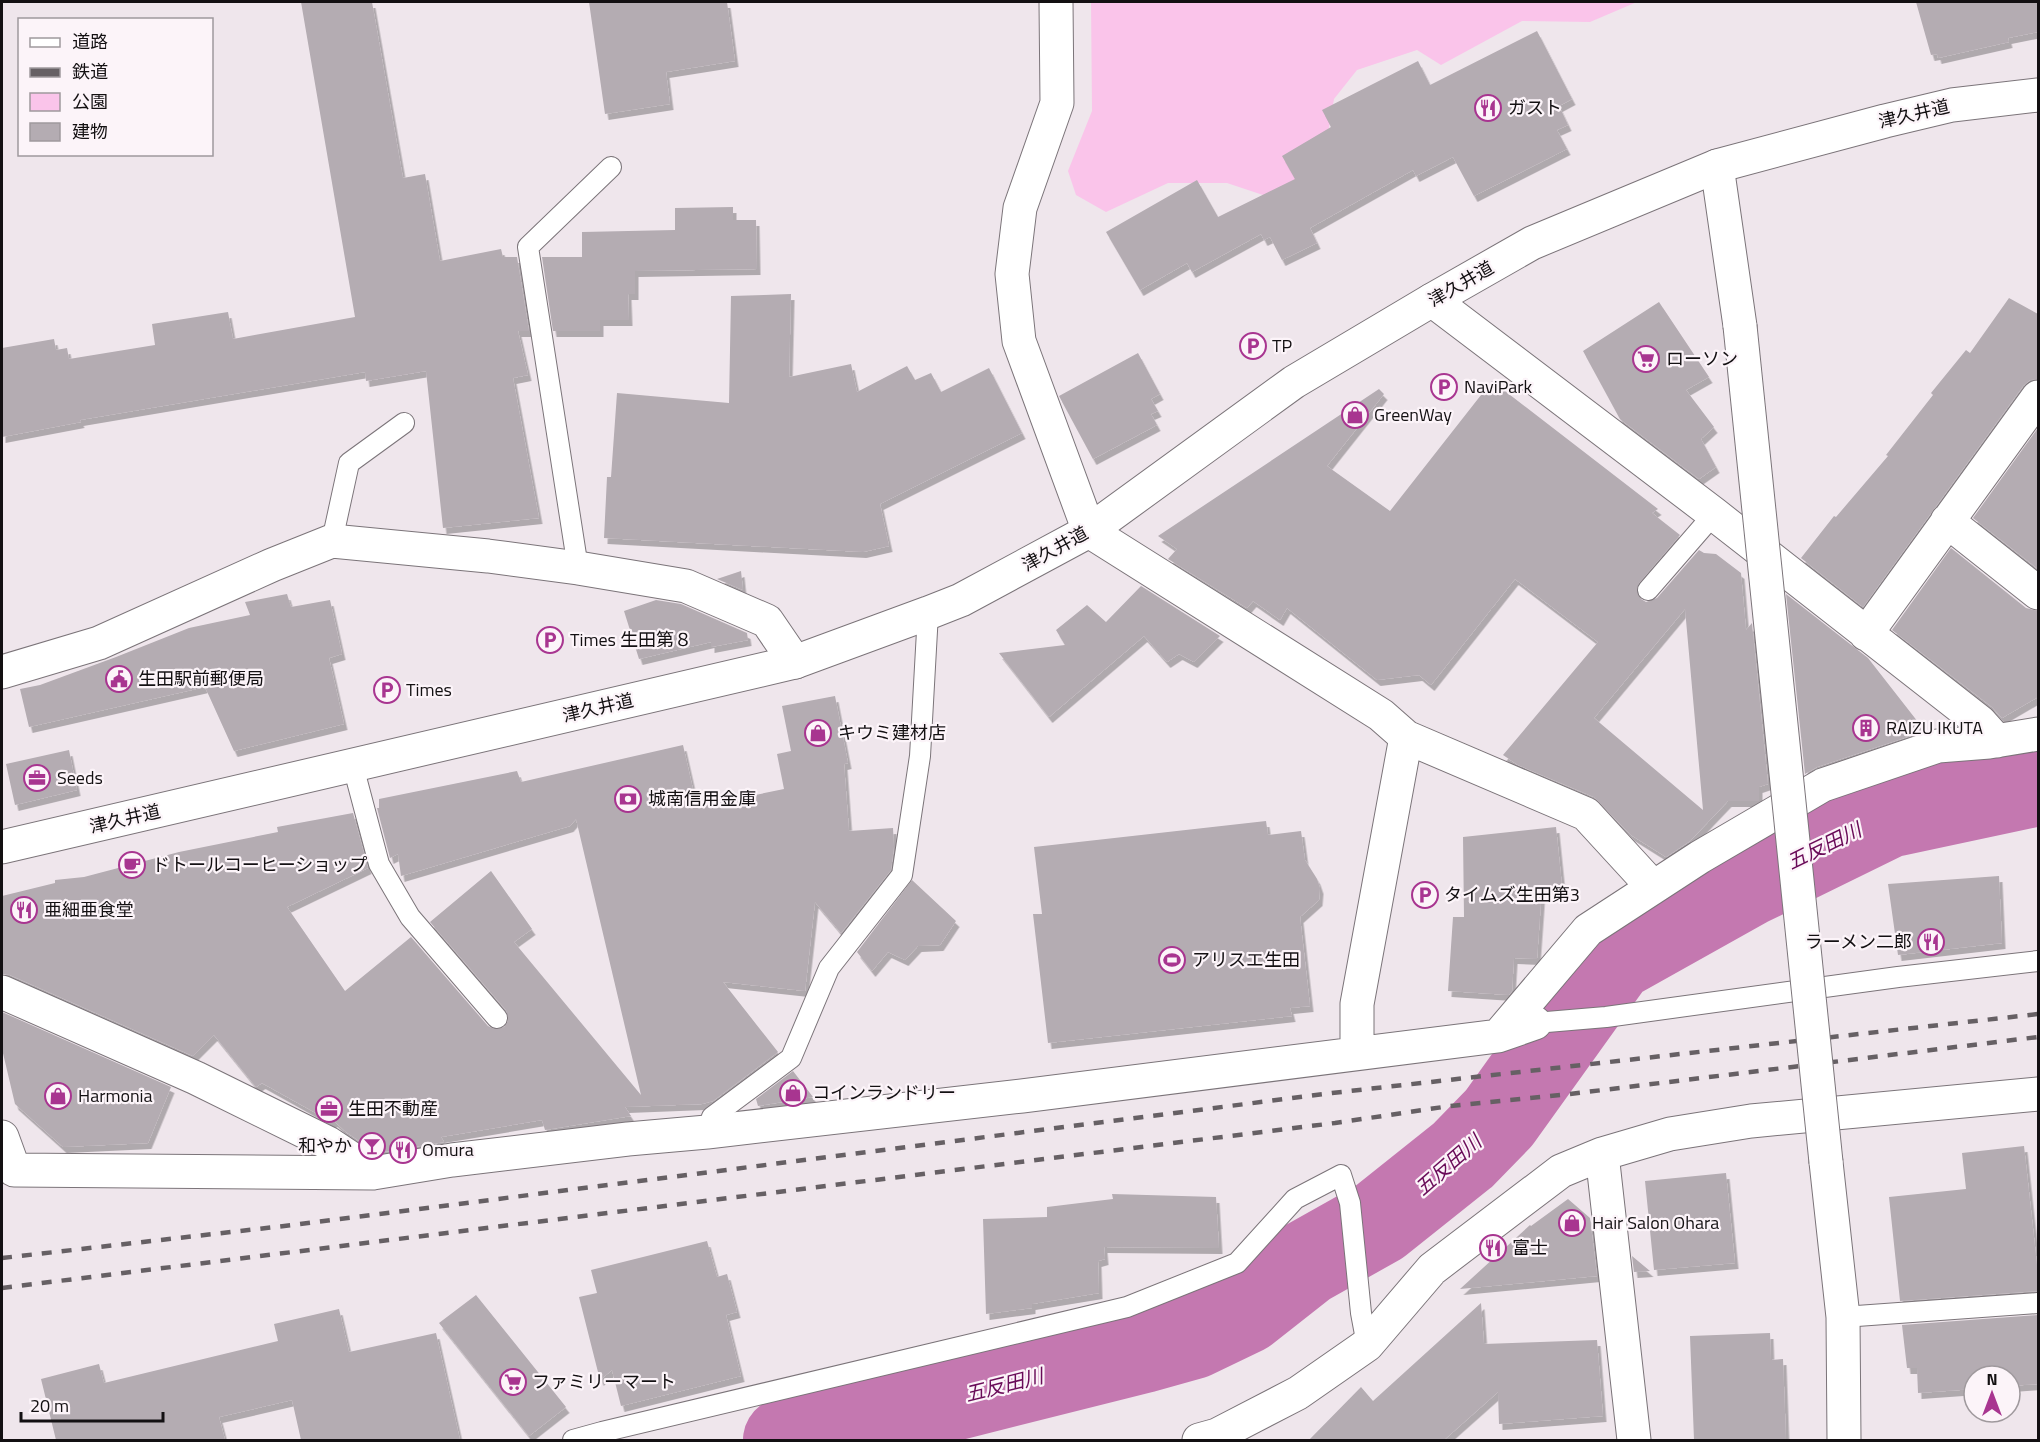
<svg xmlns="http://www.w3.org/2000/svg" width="2040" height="1442" font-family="'Titillium Web','Noto Sans JP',sans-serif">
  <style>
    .green { fill: #fac4ea }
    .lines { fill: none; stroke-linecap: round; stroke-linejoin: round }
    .river { stroke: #c478b0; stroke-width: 86 }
    .building { fill: #b4acb2; fill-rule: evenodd; filter: url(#shadow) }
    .lane-casing { stroke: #7b7479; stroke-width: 22 }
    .street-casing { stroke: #7b7479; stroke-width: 35 }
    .secondary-casing { stroke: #7b7479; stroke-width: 35 }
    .primary-casing { stroke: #7b7479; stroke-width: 35 }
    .lane { stroke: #fff; stroke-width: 20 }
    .street { stroke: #fff; stroke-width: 33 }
    .secondary { stroke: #fff; stroke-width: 33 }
    .primary { stroke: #fff; stroke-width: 33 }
    .rail { stroke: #666064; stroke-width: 4.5; stroke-dasharray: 10 10; stroke-linecap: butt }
    .secondary-bridge-casing { stroke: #7b7479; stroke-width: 35; stroke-linecap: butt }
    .secondary-bridge { stroke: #fff; stroke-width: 33 }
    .labels { text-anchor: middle; stroke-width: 4.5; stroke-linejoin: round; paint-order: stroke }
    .poi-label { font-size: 18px; fill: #131012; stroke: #fcf4f9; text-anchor: start }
    .street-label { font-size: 18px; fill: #131012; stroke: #fcf4f9 }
    .water-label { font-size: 20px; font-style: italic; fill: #690b58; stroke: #fcf4f9 }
  </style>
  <defs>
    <filter id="shadow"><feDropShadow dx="3.5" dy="6" stdDeviation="0" flood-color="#0004"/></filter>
  </defs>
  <rect width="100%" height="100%" fill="#efe6ec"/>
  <path class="green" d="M1091 2H1637L1590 22 1522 21 1441 65 1417 50 1357 70 1334 99 1323 161 1272 198 1227 183H1168L1106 212 1076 195 1068 171 1092 111Z"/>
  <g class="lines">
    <path class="river" d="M786 1440 1143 1350 1193 1336 1245 1311 1306 1263 1379 1222 1463 1155 1499 1118 1613 959 1747 884 1888 815 2038 783"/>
  </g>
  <path class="building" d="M301 2H372L403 178 425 174 440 261 501 249 503 257H517L529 331H518L528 375 513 378 539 518 443 528 426 371 366 381 365 372 80 420 81 422 2 437V348L54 339 56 350 67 348 69 359 155 345 152 324 228 312 233 339 355 317Z
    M589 2H727L735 61 666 72 670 104 605 114Z
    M1916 2H2038V32L2008 38 2009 42 1938 58 1937 54 1931 55Z
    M1537 31 1572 99 1559 106 1568 125 1557 130 1567 149 1474 196 1453 157 1416 176 1413 170 1310 228 1317 243 1282 260 1270 237 1264 240 1261 234 1192 272 1187 263 1140 290 1106 232 1197 180 1218 217 1295 179 1282 156 1331 127 1322 110 1418 61 1430 85Z
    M733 207V220H756L757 269 635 271V294H628L629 320H600V331H553L542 257H582V232L675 230V208Z
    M791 294 789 377 851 364 857 392 907 366 915 380 931 373 941 392 989 368 1022 433 880 504 889 546 863 552 604 538 607 477H611L617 393 729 403 731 296Z
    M2009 298 2038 314V379L2030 380 2023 386 1863 607 1801 558 1834 516 1836 517 1888 456 1886 455 1933 395 1931 393 1966 350 1970 353Z
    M1659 302 1709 377 1686 390 1714 427 1701 439 1716 467 1699 479 1620 419 1583 351Z
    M1138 353 1160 394 1151 399 1158 411 1151 414 1157 425 1093 459 1059 396Z
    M1492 381 1658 509 1652 513 1680 535 1639 583 1637 593 1641 599 1646 602 1657 598 1699 550 1704 553 1716 554 1741 573 1746 630 1752 623 1768 784 1759 787V801H1728L1690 841 1666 857 1631 835 1594 797 1518 765 1503 755 1598 642 1515 579 1431 685 1419 675 1377 680 1287 608 1280 620 1253 601 1247 608 1168 559 1177 549 1158 536 1379 389 1384 394 1327 466 1390 511ZM1685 609 1703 810 1594 718Z
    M2038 428V569L1973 518Z
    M1951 548 2026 608 2038 611V697L2002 718 1992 707 1892 630Z
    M741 571 743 590 717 579Z
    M1141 586 1220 636 1194 662 1179 654 1167 662 1144 636 1049 717 999 653 1065 645 1056 630 1087 605 1106 622Z
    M287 594 291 607 330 600 342 654 329 658 344 724 234 751 205 687 29 727 20 689 40 685 116 657 189 628 250 615 245 602Z
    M1786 594 1868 658 1925 731 1817 767 1805 774Z
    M656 600 681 604 747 633 748 640 711 647V642L639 659 624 611Z
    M835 696 848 763 844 764 849 831 893 828 894 847 891 870 841 933 815 902 805 991 723 982 778 1052 713 1101 702 1104 625 1107 631 1116 545 1130 542 1120 441 1137 444 1142 377 1153 346 1132 334 1121 332 1122 262 1083 256 1087 214 1035 193 1056 10 975 2 974V896L55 883V880L84 877 179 852 278 832 277 827 353 813 368 868 287 907 345 991 411 937 488 1026 494 1029 504 1027 508 1021 506 1010 430 922 491 871 532 929 514 942 641 1095 576 819 570 826 401 876 398 854 390 858 377 808H379V799L517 771 521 782 683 745 697 807 784 789 777 754 791 751 782 706Z
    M69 750 77 790 15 805 6 764Z
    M1266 821 1268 835 1301 831 1305 860 1317 879 1320 888 1319 900 1300 917 1310 1006 1290 1008 1292 1016 1048 1043 1033 914H1042L1034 847Z
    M1556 827 1562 886 1542 888 1537 959 1514 958 1512 991 1509 995 1448 991 1453 917H1464L1463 837Z
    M1999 876 2002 943 1898 955 1888 884Z
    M912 880 956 921 940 945 918 946 905 960 888 952 872 971 857 952Z
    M2 1012 171 1087 148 1143 63 1147 15 1104 2 1049Z
    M793 1071 813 1097 758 1106 756 1099Z
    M2024 1146 2038 1274V1291L1900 1301 1889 1197 1966 1189 1962 1153Z
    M1726 1173 1735 1263 1654 1270 1645 1181Z
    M1112 1194 1216 1197 1219 1248 1104 1247 1105 1259 1098 1261 1099 1293 1032 1304V1308L986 1314 983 1219 1047 1217V1207L1113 1199Z
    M1568 1199 1590 1218 1597 1276 1460 1289 1530 1225 1531 1226Z
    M707 1241 717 1277 727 1274 737 1312 726 1315 741 1376 621 1406 612 1370 600 1380 579 1297 597 1293 591 1270Z
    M1632 1256 1650 1271 1634 1272Z
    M476 1295 566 1407 529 1436 439 1323Z
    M1481 1303 1484 1344 1597 1340 1603 1416 1499 1424 1498 1392 1444 1440H1309L1361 1387 1373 1401Z
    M339 1309 349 1352 436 1333 460 1440H301L292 1400 219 1417 225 1440H56L41 1379 99 1364 104 1383 278 1341 274 1324Z
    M2038 1315V1384L2010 1386V1376H1974V1389L1918 1393 1917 1368H1907L1902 1325Z
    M1770 1333 1771 1360 1783 1359 1786 1440H1694L1690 1336Z"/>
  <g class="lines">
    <defs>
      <path id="lane" d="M332 541 349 463 404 423
        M578 568 528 247 611 167
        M1648 590 1714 514
        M353 766 379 864 410 917 497 1018
        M1535 1023 1606 1017 1898 977 2038 961
        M707 1132 712 1117 791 1058 829 968 902 875 920 756 928 613
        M1843 1317 2038 1303
        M573 1440 602 1432 1127 1307 1237 1263 1295 1199 1341 1175 1350 1203 1361 1313 1367 1345"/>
      <path id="street" d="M1056 2 1057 103 1020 208 1012 274 1019 341 1089 531 1381 715 1406 737 1357 1004V1053
        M1432 300 1714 514 1980 722 1997 741
        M1947 521 2038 593
        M1866 634 2038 397
        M2 672 99 643 272 565 332 541 488 556 578 568 686 586 767 621 795 662
        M1406 737 1586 814 1653 887
        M2 992 196 1078 328 1143 373 1173
        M1499 1035 1588 930 1700 857 1823 785 1938 746 1989 742 2038 734
        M2 1137 14 1170 373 1173 452 1160 628 1139 707 1132 1022 1096 1498 1036 1535 1023
        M1602 1154 1634 1440
        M1199 1440 1217 1435 1298 1393 1367 1345 1432 1269 1561 1171 1602 1154 1670 1134 1751 1121 2038 1094"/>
      <path id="secondary" d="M1717 166 1740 326
        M1826 1162 1843 1317 1844 1440"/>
      <path id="primary" d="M2 847 795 662 928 613 961 600 1089 531 1294 382 1432 300 1532 243 1717 166 1885 121 1952 105 2038 95"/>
    </defs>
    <use href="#lane" class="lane-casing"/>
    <use href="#street" class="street-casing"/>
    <use href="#secondary" class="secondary-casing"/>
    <use href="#primary" class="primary-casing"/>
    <use href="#lane" class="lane"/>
    <use href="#street" class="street"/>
    <use href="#secondary" class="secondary"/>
    <use href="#primary" class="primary"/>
    <path class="rail" d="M2 1258 293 1225 1332 1093 2038 1014
      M2 1288 1335 1123 1450 1106 1570 1094 2038 1037"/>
    <defs>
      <path id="secondary-bridge" d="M1740 326 1826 1162"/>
    </defs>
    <use href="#secondary-bridge" class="secondary-bridge-casing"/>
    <use href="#secondary-bridge" class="secondary-bridge"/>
  </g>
  <defs>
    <symbol id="restaurant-ring" viewBox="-11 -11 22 22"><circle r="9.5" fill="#fcf4f9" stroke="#a83590" stroke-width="1.5"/><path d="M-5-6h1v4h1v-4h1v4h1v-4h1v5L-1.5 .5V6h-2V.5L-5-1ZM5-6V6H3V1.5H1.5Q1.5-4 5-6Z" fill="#a83590"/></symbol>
    <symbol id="parking-ring" viewBox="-11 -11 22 22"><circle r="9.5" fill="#fcf4f9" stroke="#a83590" stroke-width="1.5"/><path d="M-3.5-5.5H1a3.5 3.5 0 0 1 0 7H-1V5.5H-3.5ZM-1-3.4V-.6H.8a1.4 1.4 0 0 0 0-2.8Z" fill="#a83590"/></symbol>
    <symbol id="supermarket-ring" viewBox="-11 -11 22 22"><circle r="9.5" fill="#fcf4f9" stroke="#a83590" stroke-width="1.5"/><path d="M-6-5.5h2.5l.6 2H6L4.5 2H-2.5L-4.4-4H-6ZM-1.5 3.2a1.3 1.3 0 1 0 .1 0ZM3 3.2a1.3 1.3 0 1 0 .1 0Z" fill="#a83590"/></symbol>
    <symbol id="shop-ring" viewBox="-11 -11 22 22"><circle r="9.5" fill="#fcf4f9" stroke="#a83590" stroke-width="1.5"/><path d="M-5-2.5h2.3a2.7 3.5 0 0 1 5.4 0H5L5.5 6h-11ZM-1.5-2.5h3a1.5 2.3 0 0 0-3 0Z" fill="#a83590"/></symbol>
    <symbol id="civic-ring" viewBox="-11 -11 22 22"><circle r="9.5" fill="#fcf4f9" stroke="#a83590" stroke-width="1.5"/><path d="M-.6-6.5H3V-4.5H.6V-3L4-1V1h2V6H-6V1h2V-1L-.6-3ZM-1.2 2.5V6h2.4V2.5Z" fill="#a83590"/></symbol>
    <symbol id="building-ring" viewBox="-11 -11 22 22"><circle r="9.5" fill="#fcf4f9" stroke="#a83590" stroke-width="1.5"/><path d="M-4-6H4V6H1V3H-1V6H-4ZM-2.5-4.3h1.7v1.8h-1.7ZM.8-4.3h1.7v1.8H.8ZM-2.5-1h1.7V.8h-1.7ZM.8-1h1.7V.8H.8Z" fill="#a83590"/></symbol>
    <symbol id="office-ring" viewBox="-11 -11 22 22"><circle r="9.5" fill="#fcf4f9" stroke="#a83590" stroke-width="1.5"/><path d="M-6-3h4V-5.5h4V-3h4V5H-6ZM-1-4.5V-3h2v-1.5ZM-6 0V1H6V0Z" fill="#a83590"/></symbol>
    <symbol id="bank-ring" viewBox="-11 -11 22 22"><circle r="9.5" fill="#fcf4f9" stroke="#a83590" stroke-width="1.5"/><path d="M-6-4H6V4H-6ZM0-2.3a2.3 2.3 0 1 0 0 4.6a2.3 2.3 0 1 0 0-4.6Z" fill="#a83590"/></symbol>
    <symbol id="cafe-ring" viewBox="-11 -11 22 22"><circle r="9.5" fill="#fcf4f9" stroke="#a83590" stroke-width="1.5"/><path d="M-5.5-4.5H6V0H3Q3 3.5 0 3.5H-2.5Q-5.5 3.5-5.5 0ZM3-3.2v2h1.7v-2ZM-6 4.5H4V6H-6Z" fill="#a83590"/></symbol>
    <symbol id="stadium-ring" viewBox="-11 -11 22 22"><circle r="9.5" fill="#fcf4f9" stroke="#a83590" stroke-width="1.5"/><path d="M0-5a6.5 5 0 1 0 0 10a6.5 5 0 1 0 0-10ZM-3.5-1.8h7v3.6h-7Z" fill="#a83590"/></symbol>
    <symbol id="bar-ring" viewBox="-11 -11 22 22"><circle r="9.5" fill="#fcf4f9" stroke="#a83590" stroke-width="1.5"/><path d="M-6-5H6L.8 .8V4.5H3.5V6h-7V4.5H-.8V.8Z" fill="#a83590"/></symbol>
  </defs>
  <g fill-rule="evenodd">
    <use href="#restaurant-ring" x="1473" y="93" width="30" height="30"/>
    <use href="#parking-ring" x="1238" y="331" width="30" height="30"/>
    <use href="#supermarket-ring" x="1631" y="344" width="30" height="30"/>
    <use href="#parking-ring" x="1429" y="372" width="30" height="30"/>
    <use href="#shop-ring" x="1340" y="400" width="30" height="30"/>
    <use href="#parking-ring" x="535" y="625" width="30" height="30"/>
    <use href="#civic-ring" x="104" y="664" width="30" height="30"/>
    <use href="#parking-ring" x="372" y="675" width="30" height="30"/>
    <use href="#building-ring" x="1851" y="713" width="30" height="30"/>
    <use href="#shop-ring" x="803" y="718" width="30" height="30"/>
    <use href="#office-ring" x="22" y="763" width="30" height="30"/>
    <use href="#bank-ring" x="613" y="784" width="30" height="30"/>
    <use href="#cafe-ring" x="117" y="850" width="30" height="30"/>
    <use href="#parking-ring" x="1410" y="880" width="30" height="30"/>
    <use href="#restaurant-ring" x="9" y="895" width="30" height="30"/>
    <use href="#restaurant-ring" x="1916" y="927" width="30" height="30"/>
    <use href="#stadium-ring" x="1157" y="945" width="30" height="30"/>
    <use href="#shop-ring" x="778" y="1078" width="30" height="30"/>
    <use href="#shop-ring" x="43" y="1081" width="30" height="30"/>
    <use href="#office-ring" x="314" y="1094" width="30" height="30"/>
    <use href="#bar-ring" x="357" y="1131" width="30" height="30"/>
    <use href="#restaurant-ring" x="388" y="1135" width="30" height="30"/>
    <use href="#shop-ring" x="1557" y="1208" width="30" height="30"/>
    <use href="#restaurant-ring" x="1478" y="1233" width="30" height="30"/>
    <use href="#supermarket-ring" x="498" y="1367" width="30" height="30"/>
  </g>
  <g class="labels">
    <g class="poi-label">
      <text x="1508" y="114">ガスト</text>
      <text x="1272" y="352">TP</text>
      <text x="1666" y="365">ローソン</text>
      <text x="1464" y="393">NaviPark</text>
      <text x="1374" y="421">GreenWay</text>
      <text x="570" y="646">Times 生田第８</text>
      <text x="138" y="685">生田駅前郵便局</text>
      <text x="406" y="696">Times</text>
      <text x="1886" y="734">RAIZU IKUTA</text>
      <text x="838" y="739">キウミ建材店</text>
      <text x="57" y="784">Seeds</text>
      <text x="648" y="805">城南信用金庫</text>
      <text x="152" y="871">ドトールコーヒーショップ</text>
      <text x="1444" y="901">タイムズ生田第3</text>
      <text x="44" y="916">亜細亜食堂</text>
      <text x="1912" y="948" text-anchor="end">ラーメン二郎</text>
      <text x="1192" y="966">アリスエ生田</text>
      <text x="812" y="1099">コインランドリー</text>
      <text x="78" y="1102">Harmonia</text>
      <text x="348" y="1115">生田不動産</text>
      <text x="352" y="1152" text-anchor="end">和やか</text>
      <text x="422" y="1156">Omura</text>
      <text x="1592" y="1229">Hair Salon Ohara</text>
      <text x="1512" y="1254">富士</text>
      <text x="532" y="1388">ファミリーマート</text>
    </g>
    <g class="street-label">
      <text transform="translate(1914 114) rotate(-13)" y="6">津久井道</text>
      <text transform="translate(1461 284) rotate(-30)" y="6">津久井道</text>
      <text transform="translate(1055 549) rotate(-29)" y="6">津久井道</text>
      <text transform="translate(598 708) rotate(-13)" y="6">津久井道</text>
      <text transform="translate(125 819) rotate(-13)" y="6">津久井道</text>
    </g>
    <g class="water-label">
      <text transform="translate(1824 846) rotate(-26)" y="7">五反田川</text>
      <text transform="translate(1448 1165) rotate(-41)" y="7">五反田川</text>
      <text transform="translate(1004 1385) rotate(-14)" y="7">五反田川</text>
    </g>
  </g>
  <rect width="2040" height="1442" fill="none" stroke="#131012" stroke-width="6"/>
  <rect x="18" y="18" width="195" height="138" fill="#fcf4f9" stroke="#9f999d" stroke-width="1.5"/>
  <rect x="30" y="38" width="30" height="9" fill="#ffffff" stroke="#9f999d" stroke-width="1.5"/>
  <text x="72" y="48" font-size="18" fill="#131012">道路</text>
  <rect x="30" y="68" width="30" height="9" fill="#666064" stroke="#9f999d" stroke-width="1.5"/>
  <text x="72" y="78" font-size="18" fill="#131012">鉄道</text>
  <rect x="30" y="93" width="30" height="18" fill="#fac4ea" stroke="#9f999d" stroke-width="1.5"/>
  <text x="72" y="108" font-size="18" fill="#131012">公園</text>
  <rect x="30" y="123" width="30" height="18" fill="#b4acb2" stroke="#9f999d" stroke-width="1.5"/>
  <text x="72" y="138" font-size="18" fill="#131012">建物</text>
  <g transform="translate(1992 1394)"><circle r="28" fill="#fcf4f9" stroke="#9f999d" stroke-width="1.5"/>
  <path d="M0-4.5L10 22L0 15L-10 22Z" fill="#a83590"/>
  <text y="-9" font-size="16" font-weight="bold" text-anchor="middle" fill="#131012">N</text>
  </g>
  <path d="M21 1412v9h142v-9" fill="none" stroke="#131012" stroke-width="3"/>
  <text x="30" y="1412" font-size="18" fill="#131012" stroke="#fcf4f9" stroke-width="4.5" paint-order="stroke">20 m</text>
</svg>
